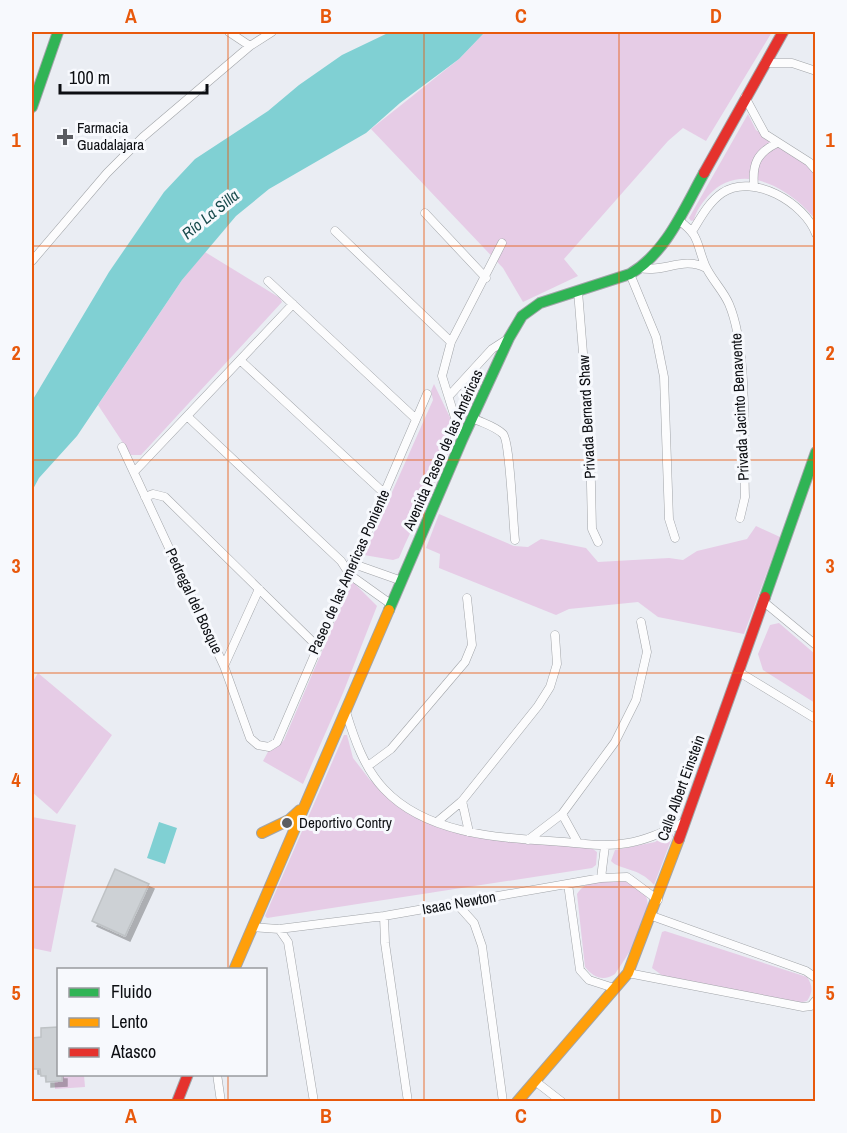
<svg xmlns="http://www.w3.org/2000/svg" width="847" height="1133" font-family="'Archivo Narrow',sans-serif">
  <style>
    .green { fill: #e6cce6 }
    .water { fill: #80d0d3 }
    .building { fill: #cdd1d5; stroke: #bec2c5; stroke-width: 1.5; filter: url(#shadow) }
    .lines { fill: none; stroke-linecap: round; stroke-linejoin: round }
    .street-casing { stroke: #a1a4a8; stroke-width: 9 }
    .fast-casing { stroke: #a1a4a8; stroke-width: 12 }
    .slow-casing { stroke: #a1a4a8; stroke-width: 12 }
    .jam-casing { stroke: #a1a4a8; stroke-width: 12 }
    .street { stroke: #fcfcfd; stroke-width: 8 }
    .fast { stroke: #30b455; stroke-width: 10 }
    .slow { stroke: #ff9f0a; stroke-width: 10 }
    .jam { stroke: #e5322d; stroke-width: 10 }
    .grid { fill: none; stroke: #e8590c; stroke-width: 1.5; stroke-opacity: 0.55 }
    .poi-dot { fill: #5a5c61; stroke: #f7f9fd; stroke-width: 2 }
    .labels { text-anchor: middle; stroke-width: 6; stroke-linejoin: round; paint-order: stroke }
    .poi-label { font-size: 15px; fill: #0c0e12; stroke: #f7f9fd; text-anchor: start }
    .street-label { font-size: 15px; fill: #0c0e12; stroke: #f7f9fd }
    .water-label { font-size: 16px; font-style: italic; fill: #194b4d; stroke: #f7f9fd }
    .neatline { fill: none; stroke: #e8590c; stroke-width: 2 }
    .grid-label { font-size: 20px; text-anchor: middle; font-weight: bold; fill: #e8590c }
  </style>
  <defs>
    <filter id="shadow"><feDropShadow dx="5" dy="5" stdDeviation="0" flood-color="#0004"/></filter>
  </defs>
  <rect width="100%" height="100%" fill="#eaedf3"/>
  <path class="green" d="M485 32H772L706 141 683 128 668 141 564 259 578 276 523 302 503 268 371 129 459 59Z
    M748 114 756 130 808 164 815 174V219C791 189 741 159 708 196 702 203 696 211 694 220L691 221 689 218Z
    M205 252 280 298 282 302 141 455H131L98 405 182 280Z
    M434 384 457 432C441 476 417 515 399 558L393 560 364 555 433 400 431 391Z
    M439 514 514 546 528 547 541 539 586 548 598 562 669 558 683 560 697 551 747 539 756 526 780 537 744 634 658 617 638 602 569 609 556 615 439 568 440 554 426 548Z
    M352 581 377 606 343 693 303 784 263 761 269 750 278 746 284 740Z
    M779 623 815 654V703L763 670 758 654 770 625Z
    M38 673 112 735 57 814 32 792V683Z
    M344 735H347L353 758 370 780 392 798 448 828 590 847 597 852 596 865 592 868 267 918 265 916Z
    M32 817 76 825 51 952 32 948Z
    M671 832 673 835 654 885C639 867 619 870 611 861L615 850 655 842Z
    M628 879C635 884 645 890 647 899 652 920 626 958 615 974 603 982 593 977 585 967L577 894C588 877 608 880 628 879Z
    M665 931 807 977C813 986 813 992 807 1001L798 1003 663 976 652 968 662 932Z
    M52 1031H58V1074L84 1075 85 1087 55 1089Z"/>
  <path class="water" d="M390 32H485L459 59 400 103 366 133 269 189 236 216 182 280 77 436 39 478 32 491V401L109 272 164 192 195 159 268 111 299 85 342 55Z
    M159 822 177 828 165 864 147 858Z"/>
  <path class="building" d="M115 869 149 884 125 936 92 921Z
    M58 1027V1074H62V1081L46 1082V1076H41L40 1069H33L32 1038 41 1037V1028Z"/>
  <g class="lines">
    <defs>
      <path id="street" d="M229 32 250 46
        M765 63H792L816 71
        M745 97 765 134 809 162 816 170
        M754 186C752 164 757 153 777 143
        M425 213 486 278
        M678 220C700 235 696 243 705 265 711 279 723 290 729 304 749 351 743 444 745 497L740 518
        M693 230C701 217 709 202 722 193 752 172 805 203 816 234
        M335 231 451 342
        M32 261 107 173 143 137 250 46 272 32
        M640 268C664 273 683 256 706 268
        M630 274 656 337 664 377 669 519 675 538
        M268 281 416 419
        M578 291 590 440 592 529 598 542
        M240 360 384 493
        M449 396 492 349 509 338
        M187 416 341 561 350 575 392 605
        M473 418C482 423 495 426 503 434 510 441 513 523 515 540
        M462 440 442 376 451 342 502 243
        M122 447 224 666 250 738 258 745 269 747 277 742 427 394
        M134 472 293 304
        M145 497 153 494 165 497 317 646
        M351 563 402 581
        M764 602 816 645
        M224 666 259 589
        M739 672 816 719
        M346 712C354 738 364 768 384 789 428 836 504 838 564 842 585 844 607 847 628 843 647 840 665 831 683 823
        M368 766 391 749 465 662 472 645 467 598
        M462 801 469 832
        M562 814 578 843
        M437 822 462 801 538 706 550 687 557 664 555 635
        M528 840 562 814 615 742 636 700 647 652 641 622
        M601 878 605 846
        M568 884 580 970 589 980 614 988
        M457 904 474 923 482 946 503 1102
        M384 916 385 943 408 1102
        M652 916 806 971 816 978
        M252 927 279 929 384 916 601 878 627 877 658 900
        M279 929 288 942 314 1102
        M628 973 803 1007 811 1006 816 1000
        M217 1074 221 1102
        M535 1081 562 1102"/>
      <path id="fast" d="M32 107 58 32
        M765 597 816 452
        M389 610 462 440 509 338 522 316 540 303 630 274C666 253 684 209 704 173"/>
      <path id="slow" d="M262 833 289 820 300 810
        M234 970 389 610
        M517 1102 628 973 679 839"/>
      <path id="jam" d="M704 173 783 32
        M679 839 765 597
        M177 1102 188 1074"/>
    </defs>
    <use href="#street" class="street-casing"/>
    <use href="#fast" class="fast-casing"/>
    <use href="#slow" class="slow-casing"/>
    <use href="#jam" class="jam-casing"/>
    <use href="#street" class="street"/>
    <use href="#fast" class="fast"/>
    <use href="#slow" class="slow"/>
    <use href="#jam" class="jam"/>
  </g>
  <path class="grid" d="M228 32V970M424 32V1102M619 32V1102M32 246H816M32 460H816M32 673H816M32 887H816M228 1074V1102"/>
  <g class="poi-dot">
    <path d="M62 128h6v6h6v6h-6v6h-6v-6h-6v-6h6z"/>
    <circle cx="287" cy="823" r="6"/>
  </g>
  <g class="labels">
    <g class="poi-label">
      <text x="77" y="133">Farmacia<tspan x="77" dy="17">Guadalajara</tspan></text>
      <text x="299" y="828">Deportivo Contry</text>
    </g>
    <g class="street-label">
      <text transform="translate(740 407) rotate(-93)" y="5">Privada Jacinto Benavente</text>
      <text transform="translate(587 417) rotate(-93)" y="5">Privada Bernard Shaw</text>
      <text transform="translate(443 450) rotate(-66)" y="5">Avenida Paseo de las Américas</text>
      <text transform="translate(349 572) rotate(-66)" y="5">Paseo de las Americas Poniente</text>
      <text transform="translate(194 601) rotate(65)" y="5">Pedregal del Bosque</text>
      <text transform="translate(681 788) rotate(-70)" y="5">Calle Albert Einstein</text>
      <text transform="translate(459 903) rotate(-10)" y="5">Isaac Newton</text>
    </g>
    <g class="water-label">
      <text transform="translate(210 214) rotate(-39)" y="6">Río La Silla</text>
    </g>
  </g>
  <rect width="847" height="1133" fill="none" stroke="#f7f9fd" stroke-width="66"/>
  <rect x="57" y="968" width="210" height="108" fill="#f7f9fd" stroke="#999b9f" stroke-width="1.5"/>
  <rect x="69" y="988" width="30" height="9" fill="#30b455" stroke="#999b9f" stroke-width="1.5"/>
  <text x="111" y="998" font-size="18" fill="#0c0e12">Fluido</text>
  <rect x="69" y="1018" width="30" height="9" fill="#ff9f0a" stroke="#999b9f" stroke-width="1.5"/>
  <text x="111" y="1028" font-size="18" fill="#0c0e12">Lento</text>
  <rect x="69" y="1048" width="30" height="9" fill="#e5322d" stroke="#999b9f" stroke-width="1.5"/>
  <text x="111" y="1058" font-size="18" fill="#0c0e12">Atasco</text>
  <path d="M60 84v9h147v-9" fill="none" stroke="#0c0e12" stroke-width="3"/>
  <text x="69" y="84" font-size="18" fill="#0c0e12" stroke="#f7f9fd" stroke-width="4.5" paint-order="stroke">100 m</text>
  <rect x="33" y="33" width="781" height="1067" class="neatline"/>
  <g class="grid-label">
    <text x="131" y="23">A</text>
    <text x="326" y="23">B</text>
    <text x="521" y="23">C</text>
    <text x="716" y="23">D</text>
    <text x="16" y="147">1</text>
    <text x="830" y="147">1</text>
    <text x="16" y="360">2</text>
    <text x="830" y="360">2</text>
    <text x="16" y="573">3</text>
    <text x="830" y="573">3</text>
    <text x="16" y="787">4</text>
    <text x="830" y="787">4</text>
    <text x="16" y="1000">5</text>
    <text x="830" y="1000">5</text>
    <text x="131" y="1123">A</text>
    <text x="326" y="1123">B</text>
    <text x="521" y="1123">C</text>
    <text x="716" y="1123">D</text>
  </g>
</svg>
